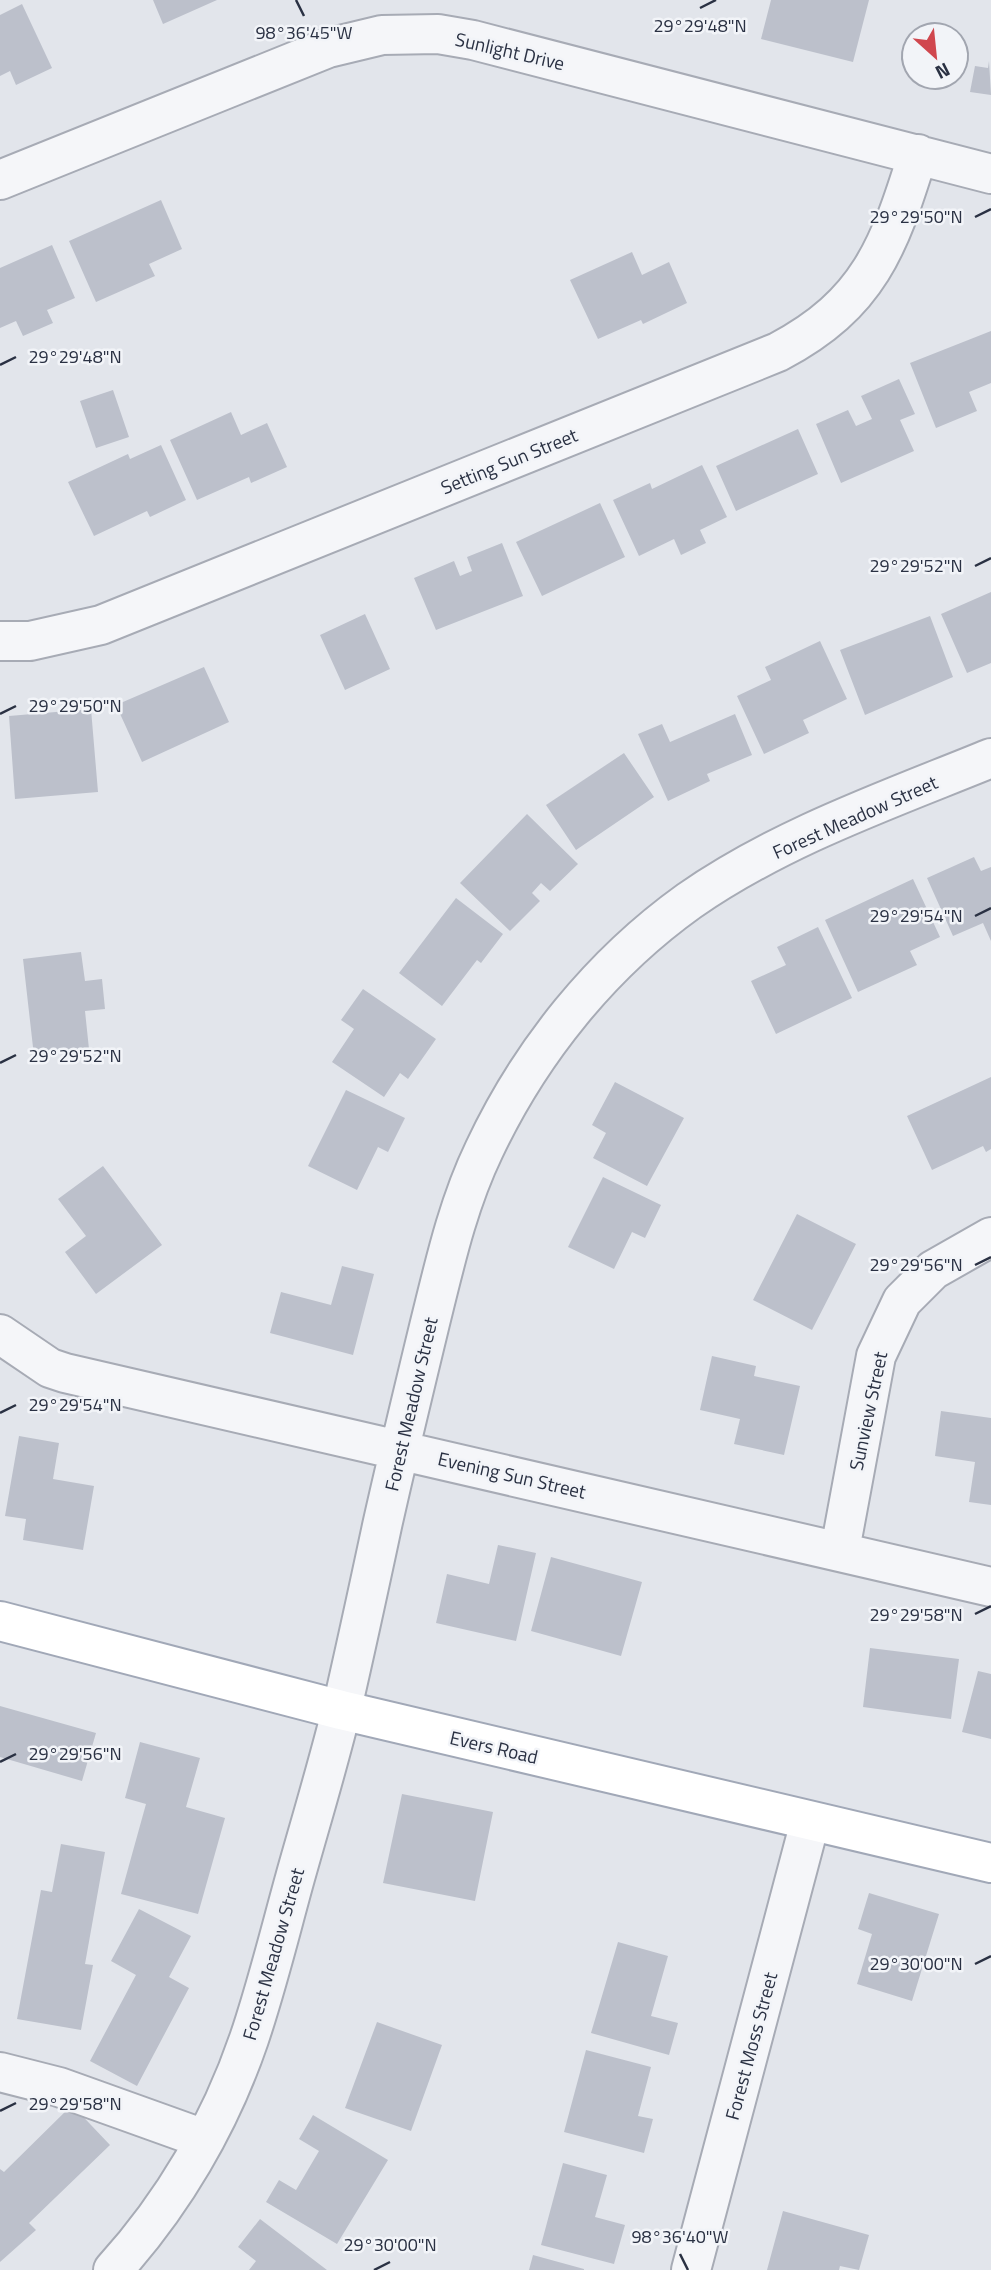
<svg xmlns="http://www.w3.org/2000/svg" width="991" height="2270" font-family="'Titillium Web',sans-serif">
  <style>
    .building { fill: #bcc0cb }
    .lines { fill: none; stroke-linecap: round; stroke-linejoin: round }
    .minor-casing { stroke: #a7abb5; stroke-width: 42 }
    .major-casing { stroke: #a1a8b7; stroke-width: 42 }
    .minor { stroke: #f5f6f9; stroke-width: 38 }
    .major { stroke: #fff; stroke-width: 38 }
    .ticks { fill: none; stroke: #2a3143; stroke-width: 2.5 }
    .labels { text-anchor: middle; stroke-width: 5; stroke-linejoin: round; paint-order: stroke }
    .street-label { font-size: 19px; fill: #2a3143; stroke: #f2f4f8 }
    .ticks-label { font-size: 18px; text-anchor: middle; fill: #2a3143; stroke: #f2f4f8; stroke-width: 5; stroke-linejoin: round; paint-order: stroke }
  </style>
  <rect width="100%" height="100%" fill="#e2e5eb"/>
  <path class="building" d="M153 0H217L163 24Z
    M771 0H869L853 62 761 39Z
    M22 4 52 68 16 85 10 71 0 76V15Z
    M989 61 991 95 970 92 975 66 988 68Z
    M161 200 182 249 149 264 155 276 96 302 69 241Z
    M52 245 75 298 47 310 53 323 23 336 16 321 0 328V268Z
    M632 252 642 275 669 262 687 303 643 324 641 320 598 339 570 280Z
    M991 331V383L969 392 977 411 936 428 910 363Z
    M899 379 915 414 900 420 914 451 841 483 816 424 848 410 856 426 872 419 861 396Z
    M113 390 129 437 96 448 80 401Z
    M231 412 241 435 267 423 287 467 251 483 249 477 197 500 170 440Z
    M798 429 818 474 736 511 716 466Z
    M161 445 186 500 150 517 147 511 94 536 68 482 128 454 130 459Z
    M702 465 727 517 700 530 706 543 681 555 674 539 639 556 613 500 650 483 652 489Z
    M600 503 625 557 542 596 516 542Z
    M502 543 523 596 436 630 414 578 454 561 460 576 472 571 467 557Z
    M991 592V663L967 673 941 614Z
    M365 614 390 669 345 690 320 635Z
    M930 616 953 677 865 715 840 650Z
    M820 641 847 699 803 720 809 733 764 754 737 696 771 680 765 667Z
    M204 667 229 722 142 762 116 705Z
    M91 709 98 792 15 799 9 716Z
    M735 714 752 755 707 774 710 781 668 801 638 734 662 724 670 742Z
    M624 753 654 797 576 850 546 805Z
    M527 814 578 864 550 891 541 883 532 893 540 901 510 931 460 883Z
    M974 857 981 871 991 867V941L983 923 953 936 927 878Z
    M913 879 940 937 910 951 917 965 858 992 825 920Z
    M456 898 503 934 481 963 477 960 442 1006 399 973Z
    M818 927 852 998 776 1034 751 981 786 965 777 947Z
    M81 952 85 981 102 979 105 1009 85 1011 89 1049 34 1056 23 959Z
    M363 989 436 1039 408 1079 400 1073 384 1097 332 1062 354 1029 341 1020Z
    M991 1077V1149L986 1152 983 1146 932 1170 907 1116Z
    M615 1082 684 1118 647 1186 593 1158 606 1133 592 1125Z
    M346 1090 405 1118 388 1152 378 1147 357 1190 308 1166Z
    M103 1166 162 1245 96 1294 65 1252 86 1236 58 1199Z
    M603 1177 661 1205 645 1238 632 1232 614 1269 568 1247Z
    M797 1214 856 1244 812 1330 753 1300Z
    M342 1266 374 1274 353 1355 270 1333 281 1292 331 1305Z
    M712 1356 756 1366 754 1376 800 1386 784 1455 734 1444 740 1419 700 1410Z
    M941 1411 991 1418V1505L969 1502 975 1462 935 1456Z
    M19 1436 59 1443 53 1479 94 1486 83 1550 23 1540 26 1519 5 1516Z
    M498 1545 536 1553 516 1641 436 1623 447 1574 489 1584Z
    M551 1557 642 1582 621 1656 531 1631Z
    M870 1648 959 1659 951 1719 863 1707Z
    M978 1671 991 1674V1739L962 1732Z
    M0 1706 96 1733 82 1781 0 1757Z
    M140 1742 200 1758 186 1807 225 1818 198 1914 121 1894 146 1804 125 1798Z
    M402 1794 493 1812 475 1901 383 1883Z
    M61 1844 105 1852 85 1964 93 1965 81 2030 17 2019 41 1890 52 1892Z
    M869 1893 939 1914 912 2001 857 1984 872 1934 858 1929Z
    M139 1909 191 1936 169 1977 189 1988 137 2086 90 2061 136 1975 111 1961Z
    M618 1942 668 1956 651 2016 678 2023 669 2055 591 2033Z
    M377 2022 442 2045 411 2131 345 2108Z
    M586 2050 651 2067 638 2116 653 2119 644 2153 564 2132Z
    M72 2105 110 2145 29 2223 36 2230 0 2262V2169L4 2172Z
    M313 2115 388 2160 337 2244 266 2202 279 2180 296 2190 319 2151 299 2139Z
    M563 2163 607 2175 595 2217 625 2225 614 2264 541 2245Z
    M783 2211 869 2235 859 2270 840 2266 839 2270H767Z
    M260 2219 327 2270H249L256 2261 238 2247Z
    M533 2255 584 2269V2270H529Z"/>
  <g class="lines">
    <defs>
      <path id="minor" d="M0 180 328 48 382 35 438 34 473 40 991 174
        M0 641H30L101 625 778 352C869 304 889 247 918 154
        M0 1334 50 1368 65 1373 991 1587
        M840 1550 876 1356 902 1301 933 1270 991 1237
        M0 2072 59 2087 204 2139
        M113 2270C173 2204 220 2124 249 2039 267 1986 280 1932 295 1878 311 1821 328 1765 342 1708 356 1647 369 1587 382 1526 397 1459 413 1393 429 1327 444 1267 457 1206 484 1150 530 1052 601 964 689 901 781 837 888 800 991 758
        M691 2270 810 1822"/>
      <path id="major" d="M0 1621 341 1710 991 1863"/>
    </defs>
    <use href="#minor" class="minor-casing"/>
    <use href="#major" class="major-casing"/>
    <use href="#minor" class="minor"/>
    <use href="#major" class="major"/>
  </g>
  <path class="ticks" d="M296 0 304 16M700 8 716 0M975 217 991 209M0 365 16 357M975 566 991 558M0 714 16 706M975 916 991 908M0 1063 16 1055M975 1265 991 1257M0 1413 16 1405M975 1614 991 1606M0 1762 16 1754M975 1964 991 1956M0 2111 16 2103M680 2254 688 2270M374 2270 390 2262"/>
  <g class="labels">
    <g class="street-label">
      <text transform="translate(510 51) rotate(13)" y="7">Sunlight Drive</text>
      <text transform="translate(509 461) rotate(-22)" y="7">Setting Sun Street</text>
      <text transform="translate(855 817) rotate(-24)" y="7">Forest Meadow Street</text>
      <text transform="translate(411 1404) rotate(-77)" y="7">Forest Meadow Street</text>
      <text transform="translate(868 1411) rotate(-78)" y="7">Sunview Street</text>
      <text transform="translate(512 1475) rotate(13)" y="7">Evening Sun Street</text>
      <text transform="translate(494 1747) rotate(13)" y="7">Evers Road</text>
      <text transform="translate(273 1954) rotate(-74)" y="7">Forest Meadow Street</text>
      <text transform="translate(751 2046) rotate(-75)" y="7">Forest Moss Street</text>
    </g>
  </g>
  <g class="ticks-label">
    <text x="700" y="32">29°29'48"N</text>
    <text x="304" y="39">98°36'45"W</text>
    <text x="916" y="223">29°29'50"N</text>
    <text x="75" y="363">29°29'48"N</text>
    <text x="916" y="572">29°29'52"N</text>
    <text x="75" y="712">29°29'50"N</text>
    <text x="916" y="922">29°29'54"N</text>
    <text x="75" y="1062">29°29'52"N</text>
    <text x="916" y="1271">29°29'56"N</text>
    <text x="75" y="1411">29°29'54"N</text>
    <text x="916" y="1621">29°29'58"N</text>
    <text x="75" y="1760">29°29'56"N</text>
    <text x="916" y="1970">29°30'00"N</text>
    <text x="75" y="2110">29°29'58"N</text>
    <text x="680" y="2243">98°36'40"W</text>
    <text x="390" y="2251">29°30'00"N</text>
  </g>
  <g transform="translate(935 56) rotate(153)"><circle r="33" fill="#f2f4f8" stroke="#a2a6b0" stroke-width="2"/>
  <path d="M0-5L12 26L0 18L-12 26Z" fill="#d0474e"/>
  <text y="-10" font-size="19" font-weight="bold" text-anchor="middle" fill="#2a3143">N</text>
  </g>
</svg>
